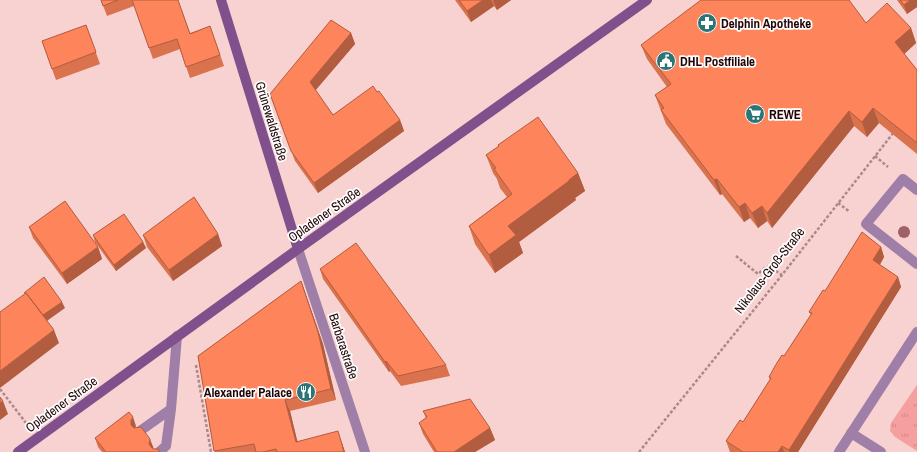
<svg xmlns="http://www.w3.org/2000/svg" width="917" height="452" font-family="'Archivo Narrow',sans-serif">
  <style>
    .grass { fill: url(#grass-tufts) }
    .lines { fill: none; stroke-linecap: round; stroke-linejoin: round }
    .path { stroke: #ac8989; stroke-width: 2.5; stroke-dasharray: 3 2; stroke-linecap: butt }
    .lane { stroke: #9f7ea8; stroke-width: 10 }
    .street { stroke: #9f7ea8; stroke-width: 10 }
    .secondary { stroke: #80508d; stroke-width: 10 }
    .tree { fill: #9f6068 }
    .wall { fill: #da724e }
    .shaded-wall { fill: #b25c40 }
    .building { fill: #fe845b; stroke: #b25c40 }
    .labels { text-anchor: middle; stroke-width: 3.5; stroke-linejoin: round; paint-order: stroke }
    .poi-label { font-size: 13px; font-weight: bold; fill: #220406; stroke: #fdfdfd; text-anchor: start }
    .street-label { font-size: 13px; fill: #220406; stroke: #fdfdfd }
  </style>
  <defs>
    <pattern id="grass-tufts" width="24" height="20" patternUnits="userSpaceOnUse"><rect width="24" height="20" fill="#f69fa0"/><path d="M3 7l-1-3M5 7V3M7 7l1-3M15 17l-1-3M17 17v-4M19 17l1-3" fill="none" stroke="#d38788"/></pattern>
  </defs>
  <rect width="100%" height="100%" fill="#f7d2d1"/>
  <path class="grass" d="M917 385V451L895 437 890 431 891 423Z"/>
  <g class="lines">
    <path class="path" d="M875 156 888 167
      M838 203 850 212
      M736 256 758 274 766 267H770L782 275
      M196 365 211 452
      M0 389 26 423
      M639 452 782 275 894 132"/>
    <path class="lane" d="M298 249 365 452
      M140 431 171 409 177 336
      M159 452 166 446 171 409"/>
    <path class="street" d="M917 190 903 179 866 224 917 264
      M851 433 881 452
      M839 452 917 332"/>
    <path class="secondary" d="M221 0 298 249
      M18 452 298 249 647 0"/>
  </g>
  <circle class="tree" cx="904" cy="232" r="6"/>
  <path class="wall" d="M101 0H178L190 33 210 26 224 66 190 78 180 49 153 59 134 6 107 16Z
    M455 0H511L497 10 494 6 471 22Z
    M897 0H917V7L907 14Z
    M866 23 911 28 916 43 904 54 917 70V154L879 123 867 137 854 126 772 228 767 221 758 228 750 218 744 222 722 194 720 195 666 124 655 95 667 87 647 59 641 45Z
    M86 25 100 64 56 80 42 41Z
    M351 33 355 44 315 91 333 115 377 92 400 120 404 131 318 193 295 161 270 94Z
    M498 145 578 173 585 191 575 198 576 200 519 242 523 253 495 273 475 244 469 226 507 197 500 188 497 179 493 173 486 155 499 146Z
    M29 227 98 247 102 259 67 284 33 238Z
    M218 234 222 246 173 281 147 247 143 235Z
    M93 235 143 242 146 248 116 271 95 242Z
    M881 247 884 257 880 265 898 277 901 287 798 452H730L726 441 743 422 770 380 769 377 784 356 811 315 809 312 825 291Z
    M320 269 446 365 450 376 401 386 390 371 389 372 323 279Z
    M301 281 323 344 336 400 290 411 297 441 342 443 345 452H215L198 356Z
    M423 411 490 428 495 440 475 452H434L423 434 419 423 426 418Z
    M136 426 135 428 154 449 160 452H102L98 447 95 438Z"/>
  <path class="shaded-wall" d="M483 0H491L494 6 471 22 467 11Z
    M493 0H511L497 10Z
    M910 0H917V7L907 14 904 5Z
    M911 28 916 43 901 57 895 42Z
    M351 33 355 44 313 93 310 82Z
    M873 108 879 123 867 137 862 122Z
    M849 111 854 126 772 228 767 213Z
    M400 120 404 131 318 193 314 183Z
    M578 173 585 191 575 198 576 200 519 242 523 253 495 273 489 255 508 226Z
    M717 179 722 194 720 195 714 180Z
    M745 203 750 218 744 222 739 207Z
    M762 206 767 221 758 228 752 213Z
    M218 234 222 246 173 281 169 270Z
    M143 242 146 248 116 271 114 265Z
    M98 247 102 259 67 284 62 273Z
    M881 247 884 257 876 271 873 260Z
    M898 277 901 287 798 452H789V450Z
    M301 281 323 344 336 400 331 389Z
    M62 302 65 308 44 323 41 316Z
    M54 330 59 343 0 388V371Z
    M386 361 390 371 389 372 385 362Z
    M285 400 290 411 300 452 296 442Z
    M3 401 8 414 0 420V403Z
    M133 417 136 426 134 429 131 425V420Z
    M490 428 495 440 475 452H454Z
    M338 431 345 452H344Z
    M150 439 154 449 153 452 149 444Z
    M782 446 784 452H778Z"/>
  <path class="building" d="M101 0H118L103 6Z
    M132 0H178L190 34 210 26 220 55 186 67 177 39 149 48Z
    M459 0H483L467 11Z
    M701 0H849L866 23 887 3 911 28 895 42 917 70V143L873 108 862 122 849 111 767 213 762 206 752 213 745 203 739 207 717 179 714 180 661 110 664 108 655 95 671 84 641 45Z
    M900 0H910L904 5Z
    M331 20 351 33 310 82 333 115 373 86 377 92 379 91 400 120 314 183 291 151 270 94Z
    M86 25 96 52 52 69 42 41Z
    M538 117 578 173 569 180V181L508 226 516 235 489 255 469 226 512 194 494 169 496 168 486 155 499 146 498 145Z
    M194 197 218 234 169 270 143 235Z
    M65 201 98 247 62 273 29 227Z
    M124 214 143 242 114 265 93 235Z
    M862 232 881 247 873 260 898 277 789 450 782 446 778 452H743L726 441 740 420 743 422 771 378 769 377 775 366 782 355 784 356 812 313 809 312 823 290 825 291Z
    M356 243 446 365 398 376 386 361 385 362 320 269Z
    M44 277 62 302 43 315 26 293H24Z
    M301 281 318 332 331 389 285 400 296 442 338 431 344 452H277L276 449 263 452H256L254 444 214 451 198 356Z
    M26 293 54 330 0 371V312Z
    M0 397 3 401 0 403Z
    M470 399 490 428 454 452H437L419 423 427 417 423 411Z
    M129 412 133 417 131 420V425L134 428 141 427 150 439 149 444 151 447 154 449H158L160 452H106L95 438Z"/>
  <defs>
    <symbol id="pharmacy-disc" viewBox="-11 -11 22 22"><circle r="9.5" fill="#2b7578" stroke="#fdfdfd"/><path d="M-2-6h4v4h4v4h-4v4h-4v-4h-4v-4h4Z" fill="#fff"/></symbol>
    <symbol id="civic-disc" viewBox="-11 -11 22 22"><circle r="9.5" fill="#2b7578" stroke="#fdfdfd"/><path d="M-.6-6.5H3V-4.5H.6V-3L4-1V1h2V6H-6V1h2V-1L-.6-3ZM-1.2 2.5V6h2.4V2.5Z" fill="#fff"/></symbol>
    <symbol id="supermarket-disc" viewBox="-11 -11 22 22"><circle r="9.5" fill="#2b7578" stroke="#fdfdfd"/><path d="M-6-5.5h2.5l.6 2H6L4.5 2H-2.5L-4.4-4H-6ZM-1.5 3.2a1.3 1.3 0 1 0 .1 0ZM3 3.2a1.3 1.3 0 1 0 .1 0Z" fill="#fff"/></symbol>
    <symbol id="restaurant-disc" viewBox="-11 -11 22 22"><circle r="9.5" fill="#2b7578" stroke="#fdfdfd"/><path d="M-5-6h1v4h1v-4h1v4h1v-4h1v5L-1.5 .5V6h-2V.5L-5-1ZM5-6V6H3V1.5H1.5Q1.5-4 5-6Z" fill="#fff"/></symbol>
  </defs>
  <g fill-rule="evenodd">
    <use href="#pharmacy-disc" x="696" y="12" width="22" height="22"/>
    <use href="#civic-disc" x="655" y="50" width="22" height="22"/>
    <use href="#supermarket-disc" x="744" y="103" width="22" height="22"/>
    <use href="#restaurant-disc" x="295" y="381" width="22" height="22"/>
  </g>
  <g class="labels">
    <g class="poi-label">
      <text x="721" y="28">Delphin Apotheke</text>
      <text x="680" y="66">DHL Postfiliale</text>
      <text x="769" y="119">REWE</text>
      <text x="292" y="397" text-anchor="end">Alexander Palace</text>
    </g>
    <g class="street-label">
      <text transform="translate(272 121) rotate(73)" y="5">Grünewaldstraße</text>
      <text transform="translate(324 214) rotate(-35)" y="5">Opladener Straße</text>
      <text transform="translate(769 270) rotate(-52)" y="5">Nikolaus-Groß-Straße</text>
      <text transform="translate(344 346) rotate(72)" y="5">Barbarastraße</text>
      <text transform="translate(61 404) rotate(-36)" y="5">Opladener Straße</text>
    </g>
  </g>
</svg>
